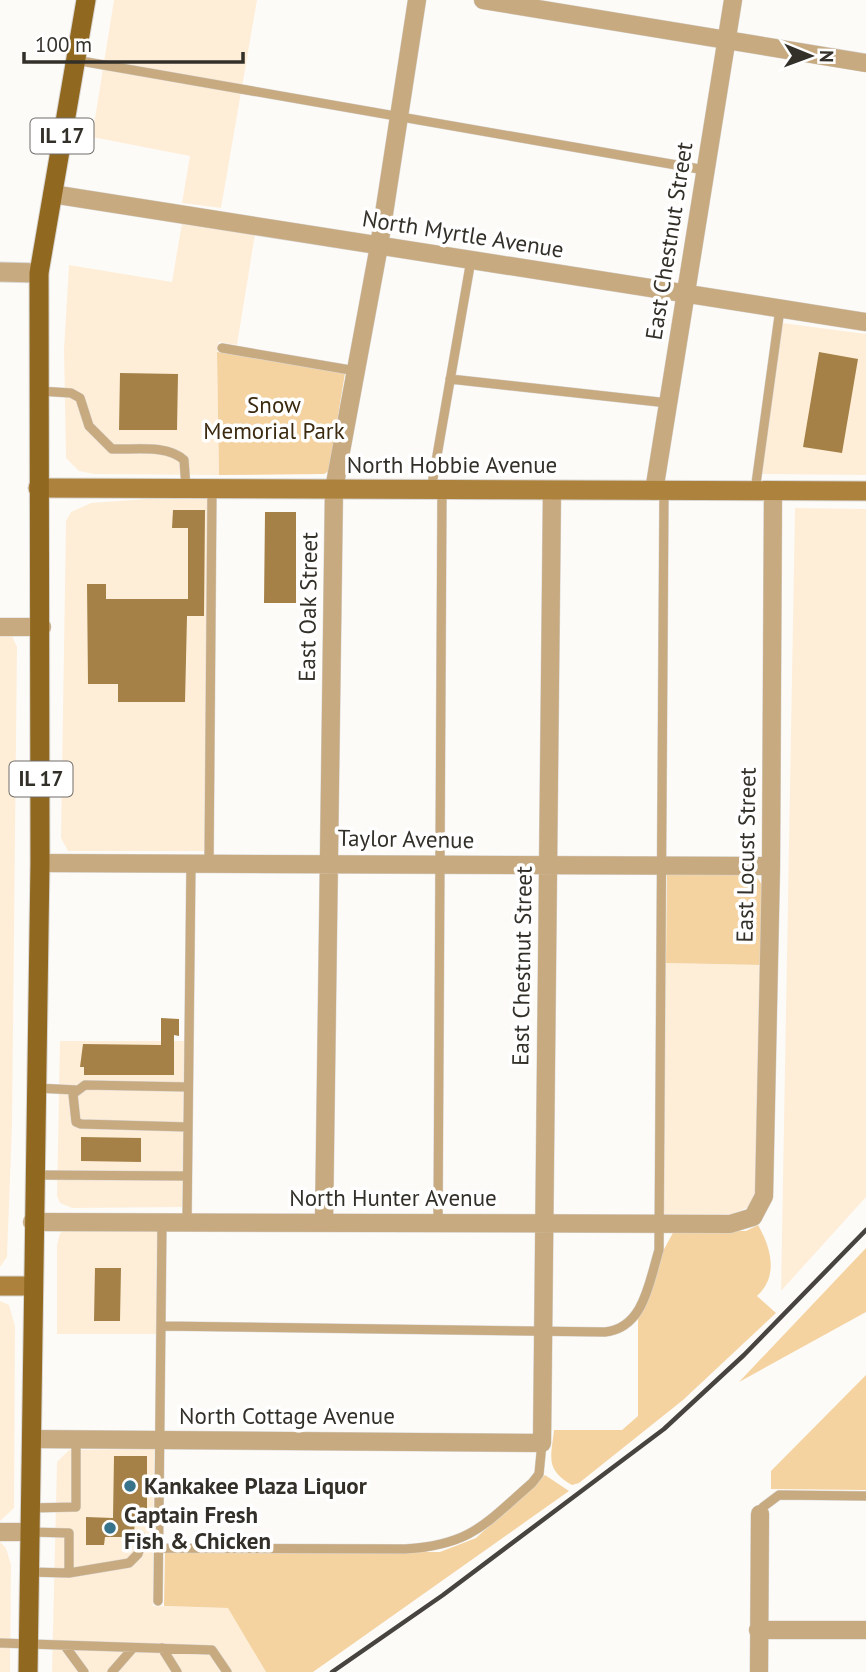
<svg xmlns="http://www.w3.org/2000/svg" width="866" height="1672" font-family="'PT Sans',sans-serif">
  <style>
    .built { fill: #feeed8 }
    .green { fill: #f4d3a1 }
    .building { fill: #a58147 }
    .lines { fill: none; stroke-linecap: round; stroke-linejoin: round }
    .service-casing { stroke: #d9d6d3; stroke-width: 10 }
    .minor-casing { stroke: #d9d6d3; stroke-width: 19 }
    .tertiary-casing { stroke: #d9d6d3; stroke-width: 21 }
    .secondary-casing { stroke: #d9d6d3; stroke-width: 21 }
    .primary-casing { stroke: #d9d6d3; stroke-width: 21 }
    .service { stroke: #c7aa80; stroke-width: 9 }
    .minor { stroke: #c7aa80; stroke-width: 18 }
    .tertiary { stroke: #c7aa80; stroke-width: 19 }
    .secondary { stroke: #ac823d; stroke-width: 19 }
    .primary { stroke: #91681f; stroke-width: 19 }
    .rail { stroke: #47433e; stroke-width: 4.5 }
    .poi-dot { fill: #37738a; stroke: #fff; stroke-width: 2.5 }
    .labels { text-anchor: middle; stroke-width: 7; stroke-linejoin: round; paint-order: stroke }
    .shield { fill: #fff; stroke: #706d69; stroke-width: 2 }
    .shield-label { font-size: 21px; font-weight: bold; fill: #332f29 }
    .street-label { font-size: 23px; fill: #332f29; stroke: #fff }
    .park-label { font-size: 23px; fill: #3b2a0f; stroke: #fff }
    .poi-label { font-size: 23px; font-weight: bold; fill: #332f29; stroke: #fff; text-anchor: start }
  </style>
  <rect width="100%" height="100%" fill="#fdfbf8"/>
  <path class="built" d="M114 0H257L221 208 182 203 190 156 92 137Z
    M182 223 255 234 237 345 219 342 217 352 219 475 94 474 79 471 66 458 64 349 69 265 172 282Z
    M782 323 866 334V475L761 474Z
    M174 497H209L206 851H68L61 838 66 521 71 512 91 503Z
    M795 508 866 509V1197L781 1291Z
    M0 634 12 636 17 647 12 1125 7 1257 0 1267Z
    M666 963 762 965 759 1189 751 1206 725 1217 663 1215Z
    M60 1041H184L182 1207 72 1208 60 1203 57 1196Z
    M157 1229 156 1334H57V1245L60 1233 65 1230Z
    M0 1301 9 1305 15 1326 14 1508 0 1521Z
    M154 1449 153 1606 229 1608 266 1672H52L57 1462 69 1450Z
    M0 1542 6 1548 11 1565 10 1672H0Z"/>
  <path class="green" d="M217 352 345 373 329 471 324 474 219 475Z
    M667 873 755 874 762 885V965L666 963Z
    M758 1225C771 1248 779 1276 757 1296L776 1313 683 1400 579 1483 572 1485C545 1469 551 1458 554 1430H622L638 1416V1317L648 1300 663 1251 674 1231H746Z
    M866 1248V1312L739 1382Z
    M866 1375V1490L771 1489V1471Z
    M545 1475 569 1491 313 1672H266L228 1608 164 1606 165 1551 440 1552 476 1538Z"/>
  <path class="building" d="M819 352 858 359 842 453 803 447Z
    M120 373 178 374 177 430H119Z
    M173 510H205L204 616H187L185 702H118V684H88L87 584H106V599H188V528H172Z
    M265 512H296V603H264Z
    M161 1018 179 1019V1036L174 1035V1075H84V1067H80L83 1044 161 1045Z
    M81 1137 141 1138V1162L81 1161Z
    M95 1268H121L120 1321H94Z
    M114 1456H147V1516H135L134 1537H105L104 1545H86V1517L113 1518Z"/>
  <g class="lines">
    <defs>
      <path id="service" d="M75 60 705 170
        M222 348 356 371
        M450 379 668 403
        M39 391 71 393 80 398 89 426 112 449C134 450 167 444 184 460L186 488
        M431 490 471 260
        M755 491 780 309
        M209 863 212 489
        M36 1088 76 1090
        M188 1127 81 1124 76 1122 73 1094 85 1085 188 1087
        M35 1175 187 1176
        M187 1222 191 863
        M438 1223 442 490
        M161 1326 605 1332C644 1328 649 1282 659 1250L664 491
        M30 1508 76 1507V1439
        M760 1514 763 1507 779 1495 866 1496
        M158 1548 405 1549C471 1545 485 1524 532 1483L539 1474 542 1443
        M29 1572 69 1573V1533L29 1532
        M69 1573 129 1563 138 1554 143 1538
        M158 1601 162 1222
        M0 1643 212 1650 227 1672
        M65 1646 84 1672
        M162 1648 177 1672
        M112 1672 133 1648"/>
      <path id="minor" d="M483 0 866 63
        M52 194 866 322
        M654 491 733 0
        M0 627H42
        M40 863 771 866
        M32 1222 730 1224 753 1217 764 1196 771 866 773 491
        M324 1223 334 489 379 246 417 0
        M31 1439 542 1443 552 490
        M0 1532H29
        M758 1630H866
        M759 1672 760 1514"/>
      <path id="tertiary" d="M0 272 39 273"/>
      <path id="secondary" d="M38 488 866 491
        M0 1286H32"/>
      <path id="primary" d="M28 1672 40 863 39 273 86 0"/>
    </defs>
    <use href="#service" class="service-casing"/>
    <use href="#minor" class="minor-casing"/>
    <use href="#tertiary" class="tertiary-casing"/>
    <use href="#secondary" class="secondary-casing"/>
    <use href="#primary" class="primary-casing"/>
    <use href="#service" class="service"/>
    <use href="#minor" class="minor"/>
    <use href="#tertiary" class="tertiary"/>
    <use href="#secondary" class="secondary"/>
    <use href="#primary" class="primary"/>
    <path class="rail" d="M332 1672 443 1595 664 1429 744 1355 866 1230"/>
  </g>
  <g class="poi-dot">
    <circle cx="130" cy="1486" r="7"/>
    <circle cx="110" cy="1528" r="7"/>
  </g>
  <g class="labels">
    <g class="shield">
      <rect x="30.5" y="118.5" width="63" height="35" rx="5"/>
      <rect x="9.5" y="761.5" width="63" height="35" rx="5"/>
    </g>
    <g class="shield-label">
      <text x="62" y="143">IL 17</text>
      <text x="41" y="786">IL 17</text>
    </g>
    <g class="street-label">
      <text transform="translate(463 234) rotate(9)" y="8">North Myrtle Avenue</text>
      <text transform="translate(669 241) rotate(-81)" y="8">East Chestnut Street</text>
      <text x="452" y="473">North Hobbie Avenue</text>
      <text transform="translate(308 607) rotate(-89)" y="8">East Oak Street</text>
      <text transform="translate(406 839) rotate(1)" y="8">Taylor Avenue</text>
      <text transform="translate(746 855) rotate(-89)" y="8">East Locust Street</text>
      <text transform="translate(522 966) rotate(-89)" y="8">East Chestnut Street</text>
      <text x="393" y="1206">North Hunter Avenue</text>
      <text x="287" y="1424">North Cottage Avenue</text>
    </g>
    <g class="park-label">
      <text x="274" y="413">Snow<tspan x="274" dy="26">Memorial Park</tspan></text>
    </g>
    <g class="poi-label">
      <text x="144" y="1494">Kankakee Plaza Liquor</text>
      <text x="124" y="1523">Captain Fresh<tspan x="124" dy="26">Fish &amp; Chicken</tspan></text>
    </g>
  </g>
  <g transform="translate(810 56) rotate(91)" stroke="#ffffff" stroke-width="5" paint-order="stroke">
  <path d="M0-5L12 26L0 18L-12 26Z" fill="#332f29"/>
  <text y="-10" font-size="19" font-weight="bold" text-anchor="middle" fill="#332f29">N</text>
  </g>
  <path d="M24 52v10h219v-10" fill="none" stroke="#332f29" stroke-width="3.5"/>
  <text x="35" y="52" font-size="21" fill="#332f29" stroke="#ffffff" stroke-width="5" paint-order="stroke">100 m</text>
</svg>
